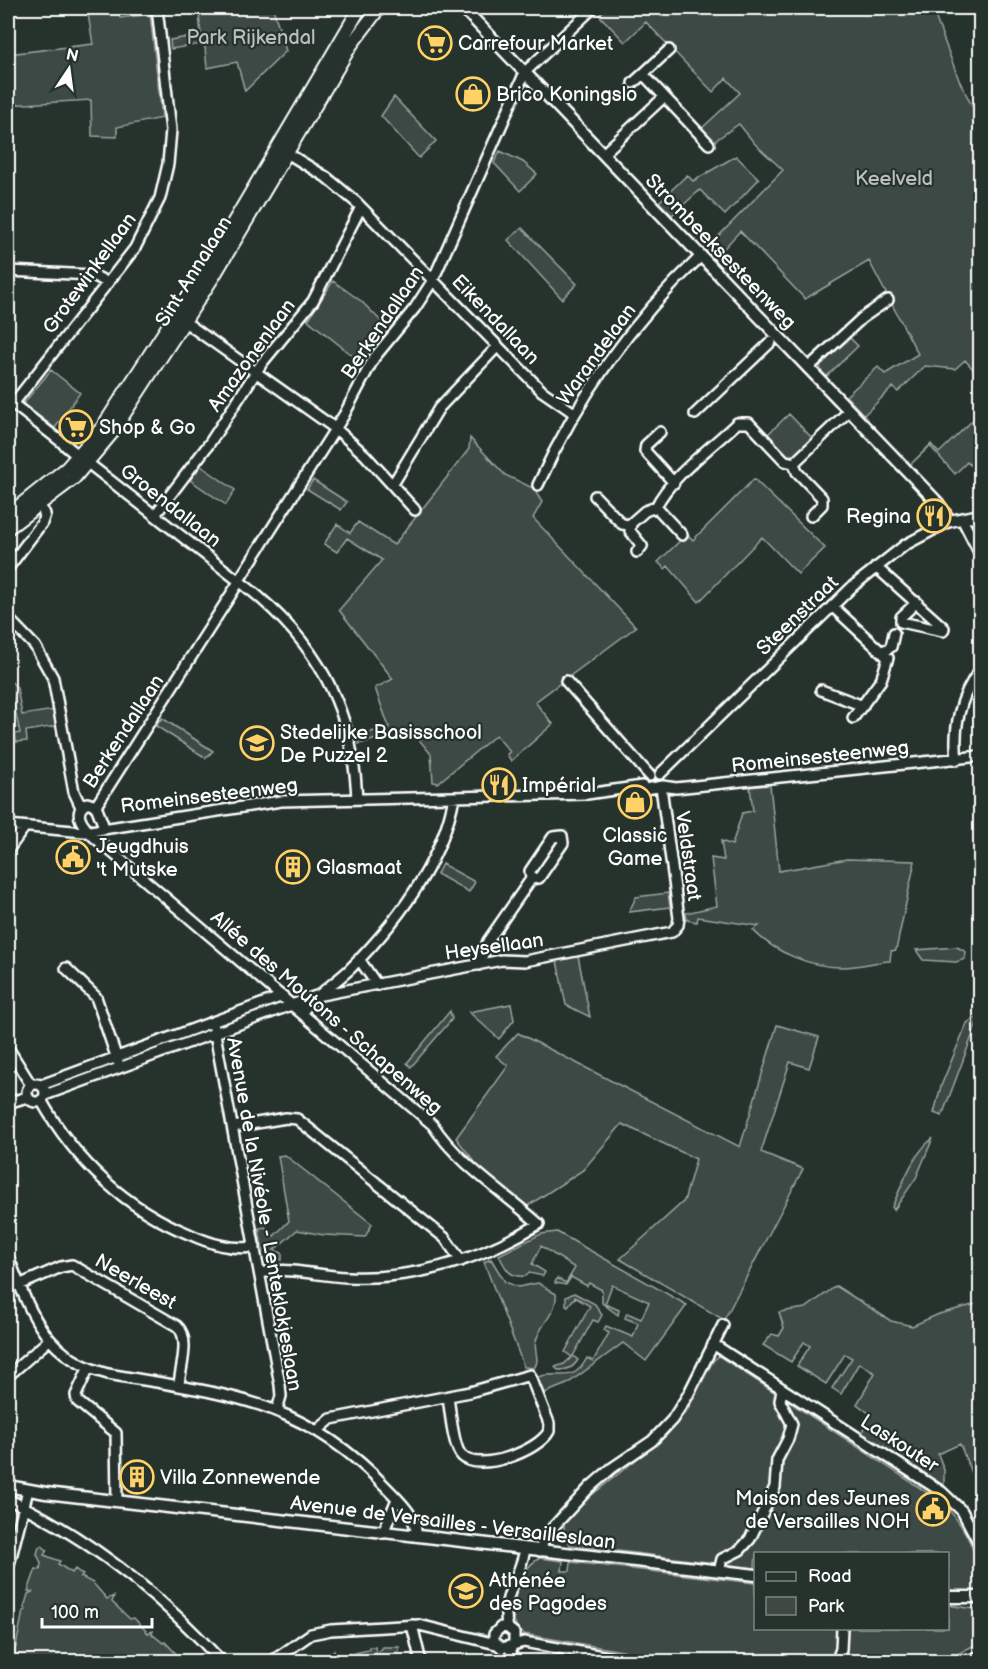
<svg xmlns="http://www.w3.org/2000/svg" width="988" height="1669" font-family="'Balsamiq Sans',sans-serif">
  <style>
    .green { fill: #3e4944; stroke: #9ea4a2; stroke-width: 1.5 }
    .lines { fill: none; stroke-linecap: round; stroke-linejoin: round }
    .minor-casing { stroke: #fff; stroke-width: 14 }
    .tertiary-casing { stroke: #fff; stroke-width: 15 }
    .secondary-casing { stroke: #fff; stroke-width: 16 }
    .minor { stroke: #26332d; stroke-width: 9 }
    .tertiary { stroke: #26332d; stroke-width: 10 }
    .secondary { stroke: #26332d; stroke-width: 12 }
    .labels { text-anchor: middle; stroke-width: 4.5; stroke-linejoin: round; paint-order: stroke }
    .park-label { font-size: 20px; fill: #bbbfbe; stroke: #26332d }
    .poi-label { font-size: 20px; fill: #fff; stroke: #26332d; text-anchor: start }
    .street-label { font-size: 20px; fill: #fff; stroke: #26332d }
  </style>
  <rect width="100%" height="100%" fill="#26332d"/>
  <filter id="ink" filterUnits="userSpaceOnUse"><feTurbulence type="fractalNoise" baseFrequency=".0167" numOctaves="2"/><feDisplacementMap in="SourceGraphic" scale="12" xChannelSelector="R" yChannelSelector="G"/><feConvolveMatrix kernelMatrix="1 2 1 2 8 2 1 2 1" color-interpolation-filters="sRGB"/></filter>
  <g filter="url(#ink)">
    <path class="green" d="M87 8H117L120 18 150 14 162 118 117 127V137L92 136 91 100 8 105V54L93 44Z
      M223 8H273L286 51 245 91 237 62 207 68 205 47 201 44 171 49 170 40 201 35 199 14 224 11Z
      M607 8H932L959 80 980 122V377L965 360 955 369 925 366 898 392 893 387 864 415 846 396 878 367 885 374 918 354 869 261 805 299 740 231 714 259 705 250 783 170 755 144 739 124 713 142 701 129 740 93 726 78 713 92 646 22 625 42 599 15Z
      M394 97 436 141 419 158 381 116Z
      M500 151 523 162 537 174 520 191 494 163Z
      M736 156 759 179 725 215 700 190 672 215 659 202 687 175 693 181Z
      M522 228 577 284 562 299 508 240Z
      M333 281 361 301 387 327 362 363 308 320Z
      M850 338 858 346 827 376 821 371 820 364Z
      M51 370 80 393 55 428 23 404Z
      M980 413V458L972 467 967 462 955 474 930 446 911 464 931 444 939 453Z
      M789 414 812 438 796 455H787L768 434Z
      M470 438 505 475 533 488 542 502 533 518 636 627 535 702 553 724 511 761 507 754 510 752 496 735 438 783 433 782 431 754 416 736 393 739 391 735 359 744 357 736 389 727 375 688 393 679 339 610 382 560 347 538 337 552 324 544 337 524 350 533 358 522 394 545 469 449Z
      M201 466 235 490 226 505 190 480Z
      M754 479 825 548 798 574 762 537 699 602 668 566 665 569 658 562 687 534 693 540Z
      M313 480 347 502 341 510 307 489Z
      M8 678 17 688 22 715 54 710 56 726 26 731 27 741 16 742 15 734 20 733Z
      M162 718 213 751 206 758 156 726Z
      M770 785 779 871 847 859 915 861 896 950 891 951 890 961C874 962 858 967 843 967 813 968 773 952 753 930L759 926 698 917 697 922 687 920 686 913 717 906 711 858 724 860 721 841 732 845 742 813 753 811 750 787Z
      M442 864 475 882 469 892 437 874Z
      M668 893 670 907 629 912 636 897Z
      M957 947 966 952 965 959 956 962 923 960 916 950Z
      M578 956 590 1017 566 1005 557 961Z
      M511 1004 514 1020 499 1039 469 1012Z
      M450 1011 452 1019 411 1067 407 1063Z
      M980 1015 942 1116 934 1113 941 1086 967 1023Z
      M777 1025 819 1037 809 1068 790 1062 761 1152 803 1169 724 1320 620 1259 684 1201 696 1159 622 1124 583 1170 526 1207 478 1166 456 1138 508 1066 496 1056 518 1033 740 1147Z
      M933 1138 916 1178 894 1210 892 1207C903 1183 912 1155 933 1138Z
      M285 1155 372 1224 365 1237 324 1235 297 1230 274 1250 282 1253V1260L267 1255 262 1248 259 1228 265 1227 274 1236 289 1221 278 1156Z
      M557 1232 687 1305 646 1361 623 1343 567 1384 542 1394 536 1378C557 1368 572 1387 587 1358L593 1361 609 1333 604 1330 606 1326 633 1337 638 1323 625 1318 627 1313 641 1319 649 1302 612 1285 605 1304 619 1310 618 1315 602 1303V1290L589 1283 587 1286 571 1277 566 1285 555 1283 557 1278 566 1283 575 1268 541 1246 532 1264 545 1272 543 1276 529 1273 526 1276C510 1278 506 1270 499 1255L541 1234Z
      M491 1259 505 1282 518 1287 538 1283 556 1294C558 1312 540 1324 536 1341 533 1351 541 1360 534 1368L524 1367 484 1262Z
      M836 1286 891 1321 912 1326 939 1314 980 1303V1496L960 1444 938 1454 944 1470V1486L860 1437 870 1414 857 1404 875 1373 859 1363 841 1394 832 1388 852 1358 845 1354 826 1384 797 1366 810 1346 804 1342 791 1362 763 1345 772 1334 779 1336 784 1328 779 1312 806 1308Z
      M574 1293 595 1304 602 1315 598 1322 593 1320 573 1356 578 1360C573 1368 567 1370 558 1370L555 1367 564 1364 572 1357 565 1352 590 1306 575 1297 568 1306 566 1305V1297Z
      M719 1356 940 1501C967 1526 980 1556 980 1592L948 1590V1554H756L755 1568 570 1545 564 1531V1524L587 1499 667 1435 688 1409 713 1361Z
      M42 1546 47 1550 44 1555 60 1561 58 1564 72 1573 75 1569 83 1575 81 1577 93 1583 107 1599 114 1596 112 1602 130 1619 134 1618 148 1633 153 1631 152 1634 163 1643 165 1642 183 1661H9L15 1651 23 1611 26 1610 24 1608 28 1594 32 1592 28 1591 36 1569 40 1570 41 1563 37 1554 39 1547Z
      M540 1558 563 1561 562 1571H570L571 1562 755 1583 756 1628H948V1605L980 1610V1642L945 1661H680L524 1634C500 1617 516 1570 540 1558Z
      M369 1647H375L376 1652 380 1651 383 1647H399V1651L392 1655 395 1661H369L366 1662H308V1661H314L312 1658 316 1655 318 1660 324 1654 325 1658 328 1657 334 1650 335 1654H351L353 1660 356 1659 354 1653 369 1650Z"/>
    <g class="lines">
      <defs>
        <path id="minor" d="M669 50 643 74 709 144
          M633 83 643 74
          M287 153 326 177 356 202 542 391 574 413
          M603 154 664 97
          M8 271 93 275 108 283
          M185 322 336 429 365 455 415 510
          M808 368 862 318 888 300
          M8 400 64 444
          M13 404 135 248 160 198 168 164 171 130 157 8
          M695 414 771 342
          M660 432 646 445 645 451 674 483
          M84 460 235 578
          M794 463 849 411
          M393 484 439 408 498 346
          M538 485C577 399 632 321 701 256
          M595 496 622 524 629 525 645 511 656 507C670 477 712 447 737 423H749L785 461 794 463 797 472 822 498V505L811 516
          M656 507 682 535
          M155 515 209 444 262 363 313 301 361 207
          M962 519 980 554
          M631 523 630 531 642 546 637 552
          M876 567 944 628 943 631 901 622V617L917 602
          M8 568 42 523 45 514 39 505
          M241 577 344 415 374 358 415 308 433 280 525 72 593 8
          M243 584C316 640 353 707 357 799
          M832 606 888 658 881 680 853 718
          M8 618 35 646 53 678 74 792 81 807
          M883 651 891 647 894 633
          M566 681 650 776
          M821 690 863 706
          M957 760C953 728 960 696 980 670
          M660 774 853 586 905 545 950 521
          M96 806 237 585
          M8 825 84 832 281 801 587 794 642 786 646 789 663 786 676 788 980 756
          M104 827 96 806 87 803C70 813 85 828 94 837L433 1125C457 1163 506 1194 539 1224 481 1259 415 1280 347 1277 316 1276 291 1266 260 1273
          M8 850 24 828
          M359 959 377 985
          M479 965 488 941 531 879 530 871 553 837 562 836 563 843 539 878 531 879
          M66 968 96 997 118 1062
          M302 1012C316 995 334 984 350 969 397 922 442 863 454 797
          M213 1023 280 1385 281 1396 277 1410
          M8 1048 31 1085
          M27 1093a9 9 0 1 1 18 0a9 9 0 1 1-18 0Z
          M41 1085 283 996
          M45 1095 316 996 502 960 525 961 672 932 678 925 679 918 661 787
          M41 1100C76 1162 123 1207 189 1234 211 1244 231 1250 255 1247
          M8 1103 27 1097
          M233 1127 286 1118 297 1119 445 1238 461 1261
          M8 1256C30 1311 44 1358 108 1374 222 1394 300 1397 386 1487 399 1501 418 1517 416 1536
          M19 1285 61 1267 72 1265 177 1326C191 1338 180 1369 179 1385
          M713 1344 942 1492 962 1511 980 1545
          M88 1369 76 1395 77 1401 116 1433 117 1501
          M8 1376 49 1340
          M317 1431 331 1419 470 1392 530 1375 549 1423V1431C539 1451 479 1473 462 1456 453 1448 450 1409 448 1397
          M8 1499C89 1538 161 1595 222 1662
          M383 1533 397 1499
          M540 1551 545 1536 590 1487 612 1468 652 1441 672 1420 688 1395 723 1325
          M8 1569 28 1490
          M719 1571 722 1559 740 1550 750 1539 775 1487 777 1460 788 1439 792 1424 780 1401 782 1389
          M412 1625 421 1662
          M508 1628C499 1597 521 1577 525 1549
          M514 1643V1633L508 1628 501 1627 494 1634V1641L502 1648 524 1642 637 1662
          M510 1646 513 1662
          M271 1662 311 1634 331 1630 419 1625 496 1644
          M836 1662 841 1649 842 1628
          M966 1662 980 1656"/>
        <path id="tertiary" d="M463 8 938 503 950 521 980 515
          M64 444 83 460
          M8 1486 46 1493 756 1575
          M948 1597H980"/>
        <path id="secondary" d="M8 515 67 468 102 428 215 254 360 8
          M8 528 74 478 111 434 213 277 351 45 379 8"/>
      </defs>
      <use href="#minor" class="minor-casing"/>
      <use href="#tertiary" class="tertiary-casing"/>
      <use href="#secondary" class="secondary-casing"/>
      <use href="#minor" class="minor"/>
      <use href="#tertiary" class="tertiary"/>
      <use href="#secondary" class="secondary"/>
    </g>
  </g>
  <defs>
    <symbol id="supermarket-ring" viewBox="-11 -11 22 22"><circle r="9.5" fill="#26332d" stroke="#ffd166" stroke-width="1.5"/><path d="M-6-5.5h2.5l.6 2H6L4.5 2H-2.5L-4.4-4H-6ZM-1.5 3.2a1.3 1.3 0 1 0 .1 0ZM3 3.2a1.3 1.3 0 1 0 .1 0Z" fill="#ffd166"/></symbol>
    <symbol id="shop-ring" viewBox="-11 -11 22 22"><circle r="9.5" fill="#26332d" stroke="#ffd166" stroke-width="1.5"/><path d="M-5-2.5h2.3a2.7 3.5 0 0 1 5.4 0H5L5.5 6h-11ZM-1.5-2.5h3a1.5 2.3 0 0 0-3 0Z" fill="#ffd166"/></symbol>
    <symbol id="restaurant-ring" viewBox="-11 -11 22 22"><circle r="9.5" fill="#26332d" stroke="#ffd166" stroke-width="1.5"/><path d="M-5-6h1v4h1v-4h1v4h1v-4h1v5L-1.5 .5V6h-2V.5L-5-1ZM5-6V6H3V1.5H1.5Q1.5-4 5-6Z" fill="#ffd166"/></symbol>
    <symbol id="school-ring" viewBox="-11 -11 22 22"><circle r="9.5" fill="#26332d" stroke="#ffd166" stroke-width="1.5"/><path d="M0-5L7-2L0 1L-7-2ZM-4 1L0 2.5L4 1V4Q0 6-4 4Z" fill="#ffd166"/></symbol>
    <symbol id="civic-ring" viewBox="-11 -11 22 22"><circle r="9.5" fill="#26332d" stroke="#ffd166" stroke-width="1.5"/><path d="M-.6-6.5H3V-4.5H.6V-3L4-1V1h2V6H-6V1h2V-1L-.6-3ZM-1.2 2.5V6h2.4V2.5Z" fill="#ffd166"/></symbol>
    <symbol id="building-ring" viewBox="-11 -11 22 22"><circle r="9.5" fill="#26332d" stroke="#ffd166" stroke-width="1.5"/><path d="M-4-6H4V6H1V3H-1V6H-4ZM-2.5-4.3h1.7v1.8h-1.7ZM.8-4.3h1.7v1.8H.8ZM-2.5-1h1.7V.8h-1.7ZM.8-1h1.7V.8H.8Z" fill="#ffd166"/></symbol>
  </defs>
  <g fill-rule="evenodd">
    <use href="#supermarket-ring" x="416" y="24" width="38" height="38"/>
    <use href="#shop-ring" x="454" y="75" width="38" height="38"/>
    <use href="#supermarket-ring" x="57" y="408" width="38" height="38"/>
    <use href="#restaurant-ring" x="915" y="497" width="38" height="38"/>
    <use href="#school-ring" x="238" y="724" width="38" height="38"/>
    <use href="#restaurant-ring" x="480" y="766" width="38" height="38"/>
    <use href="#shop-ring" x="616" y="783" width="38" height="38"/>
    <use href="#civic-ring" x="54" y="838" width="38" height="38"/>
    <use href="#building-ring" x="274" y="848" width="38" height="38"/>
    <use href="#building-ring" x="118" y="1458" width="38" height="38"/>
    <use href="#civic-ring" x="914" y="1490" width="38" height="38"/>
    <use href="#school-ring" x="447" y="1572" width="38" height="38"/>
  </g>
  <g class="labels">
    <g class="park-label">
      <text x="251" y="44">Park Rijkendal</text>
      <text x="894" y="185">Keelveld</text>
    </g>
    <g class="poi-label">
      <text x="458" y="50">Carrefour Market</text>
      <text x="496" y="101">Brico Koningslo</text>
      <text x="99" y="434">Shop &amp; Go</text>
      <text x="911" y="523" text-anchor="end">Regina</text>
      <text x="280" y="739">Stedelijke Basisschool<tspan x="280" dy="23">De Puzzel 2</tspan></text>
      <text x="522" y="792">Impérial</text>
      <text x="635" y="842" text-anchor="middle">Classic<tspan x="635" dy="23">Game</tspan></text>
      <text x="96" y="853">Jeugdhuis<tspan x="96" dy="23">'t Mutske</tspan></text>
      <text x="316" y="874">Glasmaat</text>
      <text x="160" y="1484">Villa Zonnewende</text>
      <text x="910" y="1505" text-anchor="end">Maison des Jeunes<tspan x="910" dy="23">de Versailles NOH</tspan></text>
      <text x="489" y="1587">Athénée<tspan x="489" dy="23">des Pagodes</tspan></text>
    </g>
    <g class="street-label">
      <text transform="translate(721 251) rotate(46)" y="7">Strombeeksesteenweg</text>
      <text transform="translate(193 271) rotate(-58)" y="7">Sint-Annalaan</text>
      <text transform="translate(89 273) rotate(-54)" y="7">Grotewinkellaan</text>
      <text transform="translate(496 319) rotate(46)" y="7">Eikendallaan</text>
      <text transform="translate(382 322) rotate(-56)" y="7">Berkendallaan</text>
      <text transform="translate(596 354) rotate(-54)" y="7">Warandelaan</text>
      <text transform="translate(251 355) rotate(-54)" y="7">Amazonenlaan</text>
      <text transform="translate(171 505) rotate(38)" y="7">Groendallaan</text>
      <text transform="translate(797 615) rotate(-44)" y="7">Steenstraat</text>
      <text transform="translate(123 731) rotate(-57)" y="7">Berkendallaan</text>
      <text transform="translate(820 756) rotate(-6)" y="7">Romeinsesteenweg</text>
      <text transform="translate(209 795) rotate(-7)" y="7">Romeinsesteenweg</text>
      <text transform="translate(689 856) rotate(82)" y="7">Veldstraat</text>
      <text transform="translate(494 946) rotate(-8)" y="7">Heysellaan</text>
      <text transform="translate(327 1012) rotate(41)" y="7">Allée des Moutons - Schapenweg</text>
      <text transform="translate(265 1214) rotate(80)" y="7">Avenue de la Nivéole - Lenteklokjeslaan</text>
      <text transform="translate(136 1281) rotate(30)" y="7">Neerleest</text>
      <text transform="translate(900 1443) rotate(33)" y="7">Laskouter</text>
      <text transform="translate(453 1522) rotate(7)" y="7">Avenue de Versailles - Versailleslaan</text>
    </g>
  </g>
  <rect width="988" height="1669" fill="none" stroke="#26332d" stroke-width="30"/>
  <rect x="15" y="15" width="958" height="1639" fill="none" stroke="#fff" stroke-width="2" filter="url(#ink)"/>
  <rect x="754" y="1552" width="195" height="78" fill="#26332d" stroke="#7d8581" stroke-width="1.5"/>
  <rect x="766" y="1572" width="30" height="9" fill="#26332d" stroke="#7d8581" stroke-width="1.5"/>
  <text x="808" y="1582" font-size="18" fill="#ffffff">Road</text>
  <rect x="766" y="1597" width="30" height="18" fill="#3e4944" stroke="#7d8581" stroke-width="1.5"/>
  <text x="808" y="1612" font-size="18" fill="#ffffff">Park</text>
  <g transform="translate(69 69) rotate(13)" stroke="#26332d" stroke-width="4.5" paint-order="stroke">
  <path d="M0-4.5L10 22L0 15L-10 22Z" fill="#ffffff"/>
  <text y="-9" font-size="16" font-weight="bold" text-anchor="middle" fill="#ffffff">N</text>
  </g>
  <path d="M42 1618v9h110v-9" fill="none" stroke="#ffffff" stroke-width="3"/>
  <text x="51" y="1618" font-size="18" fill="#ffffff" stroke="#26332d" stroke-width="4.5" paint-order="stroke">100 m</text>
</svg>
